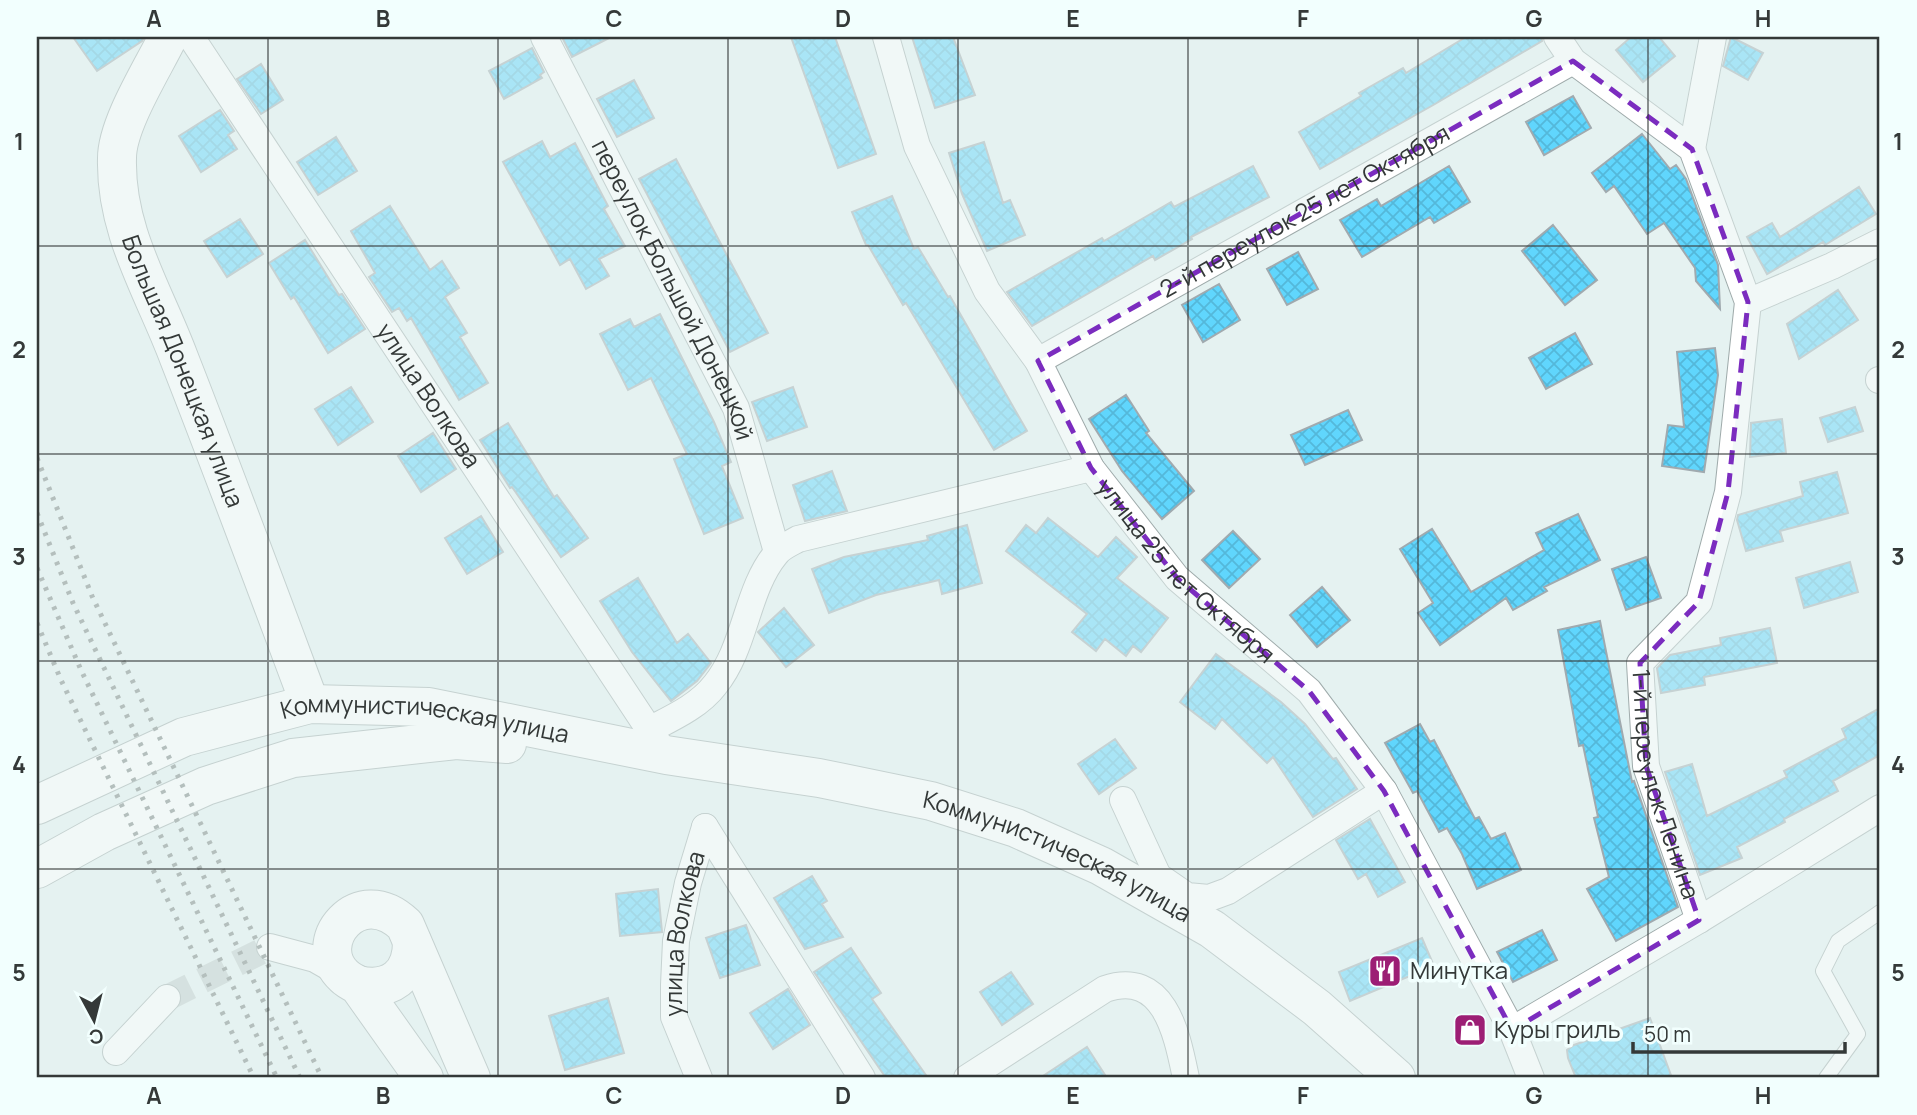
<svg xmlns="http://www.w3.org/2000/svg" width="1917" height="1115" font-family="Manrope,sans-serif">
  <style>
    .building { fill: url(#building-cross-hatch); stroke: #a0aaaf; stroke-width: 2 }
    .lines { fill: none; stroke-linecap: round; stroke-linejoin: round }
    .street-tunnel { stroke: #c2cdcc; stroke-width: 26; stroke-dasharray: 26 13; stroke-linecap: butt }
    .lane-casing { stroke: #9fabab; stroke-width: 16 }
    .street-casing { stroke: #9fabab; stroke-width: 28 }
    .secondary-casing { stroke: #9fabab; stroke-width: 40 }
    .lane { stroke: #fff; stroke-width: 14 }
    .street { stroke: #fff; stroke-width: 26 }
    .secondary { stroke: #fff; stroke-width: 38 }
    .rail { stroke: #78807f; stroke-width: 5; stroke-dasharray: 3.5 7; stroke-linecap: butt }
    .marked { fill: none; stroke: #7b2cbf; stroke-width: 5; stroke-dasharray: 14 9; stroke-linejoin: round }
    .grid { fill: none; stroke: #343938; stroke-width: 2; stroke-opacity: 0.55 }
    .labels { text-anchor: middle; stroke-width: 7; stroke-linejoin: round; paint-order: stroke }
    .street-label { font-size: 24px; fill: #343938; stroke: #f2fffe }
    .poi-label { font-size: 24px; fill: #343938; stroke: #f2fffe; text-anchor: start }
    .neatline { fill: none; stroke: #343938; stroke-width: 2.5 }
    .grid-label { font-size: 23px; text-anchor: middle; font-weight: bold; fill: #343938 }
  </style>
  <defs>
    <pattern id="building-cross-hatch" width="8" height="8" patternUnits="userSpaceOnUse" patternTransform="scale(1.75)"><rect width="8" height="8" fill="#60d6fd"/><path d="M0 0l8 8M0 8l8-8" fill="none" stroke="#54b8da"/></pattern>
  </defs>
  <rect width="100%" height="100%" fill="#e5f2f1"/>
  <path class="building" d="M73 37H144L142 41 97 71Z
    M562 37H611L572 57Z
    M791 37H835L876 154 838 168Z
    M912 37H953L975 95 935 108Z
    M1466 37H1541L1542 41 1435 104 1320 169 1299 132 1361 96 1359 93 1403 68 1406 73Z
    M1631 37H1659L1675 56 1643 82 1616 50Z
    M1731 37 1763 53 1748 80 1723 66Z
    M532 48 544 72 540 75 542 78 504 99 489 71Z
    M261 64 283 100 261 114 237 79Z
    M634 80 654 118 617 137 597 99Z
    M1573 96 1591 128 1544 155 1526 122Z
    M220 110 234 131 228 135 237 149 201 172 179 136Z
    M1642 134 1670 169 1676 165 1686 179 1718 265 1720 309 1696 281 1695 268 1664 223 1647 234 1614 186 1606 192 1592 173Z
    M336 137 357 171 318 195 297 162Z
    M542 141 550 157 575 143 608 206 604 209 625 246 599 259 609 276 586 289 570 259 560 265 503 162Z
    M984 142 1003 203 1010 200 1025 235 987 251 962 194 949 153Z
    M676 159 768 333 730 352 639 179Z
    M1253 166 1269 197 1191 237 1192 239 1155 260 1153 256 1032 326 1007 292 1102 238 1104 241 1171 202 1174 207Z
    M1449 166 1470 202 1434 223 1430 217 1362 257 1340 220 1377 199 1381 206Z
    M1859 187 1876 214 1825 245 1823 242 1767 274 1747 237 1772 223 1780 237Z
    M892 196 914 249 918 247 948 297 950 296 1027 431 994 450 906 303 903 305 868 245H866L852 212Z
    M390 206 430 270 442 261 459 288 445 297 467 333 460 337 488 383 459 400 411 318 407 321 399 308 392 312 369 277 375 273 351 231Z
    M240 219 263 254 227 277 204 241Z
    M1553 225 1597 280 1565 305 1522 251Z
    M305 240 339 295 342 294 365 329 328 353 294 297 291 299 269 263Z
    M1298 252 1318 289 1287 305 1267 269Z
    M1219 284 1240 320 1203 342 1182 305Z
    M1838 290 1858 320 1799 359 1787 324Z
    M660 314 714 422 731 462 722 466 743 518 704 534 674 459 687 454 651 378 628 390 600 334 630 319 634 327Z
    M1575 333 1592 364 1546 389 1529 358Z
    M1715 348 1718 375 1704 472 1662 466 1668 425 1684 427 1677 352Z
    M351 387 373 422 338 445 315 409Z
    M793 387 807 427 767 441 752 402Z
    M1126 395 1149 431 1146 433 1194 491 1162 519 1122 471 1089 419Z
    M1855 407 1863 431 1828 442 1820 418Z
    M1348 410 1362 440 1305 465 1291 435Z
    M1782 419 1786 453 1750 457 1751 423Z
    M508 423 554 497 557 495 588 538 561 557 512 487 510 488 480 440Z
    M433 433 456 469 421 492 398 456Z
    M832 471 847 511 805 521 793 485Z
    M1837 472 1848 513 1780 531 1783 541 1746 551 1737 520 1738 515 1803 496 1800 482Z
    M1578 514 1600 560 1544 587 1547 591 1513 610 1506 598 1440 645 1418 613 1433 603 1400 549 1432 529 1471 592 1544 550 1536 533Z
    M481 516 503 552 467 574 445 538Z
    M1048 518 1098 557 1116 537 1137 557 1117 578 1168 618 1141 652 1133 646 1126 656 1105 639 1096 651 1072 632 1087 614 1006 551 1026 525 1036 533Z
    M967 525 982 583 942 594 939 580 876 595 829 613 812 569 844 557 928 540 927 536Z
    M1233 531 1260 559 1229 588 1202 560Z
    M1646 557 1661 598 1626 610 1612 569Z
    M1850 562 1858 592 1804 608 1796 578Z
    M638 578 677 643 688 634 711 663 697 681 671 701 632 652 600 601Z
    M1322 587 1350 620 1317 647 1290 615Z
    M784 608 814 645 786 667 758 632Z
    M1600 621 1632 782 1634 781 1678 907 1616 941 1587 889 1609 877 1594 818 1598 817 1583 745 1579 746 1558 630Z
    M1770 628 1777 663 1704 677 1705 685 1661 693 1657 668 1670 655 1721 645 1720 638Z
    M1216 654 1281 702 1305 724 1333 759 1336 758 1357 789 1313 817 1273 757 1267 763 1222 719 1215 729 1180 702Z
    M1880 708V755L1833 781 1838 791 1784 819 1785 822 1737 847 1742 858 1700 875 1665 772 1692 764 1707 816 1787 777 1784 771 1846 738 1842 729Z
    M1420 724 1430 742 1434 740 1475 819 1479 817 1491 839 1505 833 1521 870 1477 889 1462 854 1447 828 1439 832 1417 791 1413 793 1385 743Z
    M1115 739 1136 768 1099 794 1078 764Z
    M1370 819 1405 882 1378 897 1366 874 1358 879 1336 840Z
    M812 876 827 901 822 904 843 937 805 949 774 898Z
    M658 889 662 932 620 936 616 894Z
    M746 925 760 965 720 978 706 938Z
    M1542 930 1557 960 1513 982 1497 952Z
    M1422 938 1434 966 1350 1001 1339 972Z
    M851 948 881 993 872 999 928 1078H886L814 972Z
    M1011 972 1033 1004 1002 1025 980 992Z
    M788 989 810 1025 773 1049 750 1013Z
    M608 998 624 1053 565 1070 549 1016Z
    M1650 1018 1672 1078H1576L1568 1058 1567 1050 1574 1045Z
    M1087 1047 1107 1078H1040Z"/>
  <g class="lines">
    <path class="street-tunnel" d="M167 998 270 947"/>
    <defs>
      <path id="lane" d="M1826 1078 1858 1034 1823 971 1838 941 1880 912"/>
      <g id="street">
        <path id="s1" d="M191 37 666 755"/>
        <path id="s2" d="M544 37 736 408 777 552"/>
        <path id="s3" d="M886 37 917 146 987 291 1038 361 1091 468 1177 578 1309 691 1384 791 1512 1030 1531 1078"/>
        <path id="s4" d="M1557 37 1573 61 1692 149 1748 302 1728 492 1699 602 1640 663 1646 766 1699 920"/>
        <path d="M1692 149 1713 37"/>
        <path d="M1748 302 1832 266 1880 242"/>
        <path id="s5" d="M1038 361 1573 61"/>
        <path d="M1879 380H1880"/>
        <path d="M649 730C672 718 699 706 715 685 746 647 746 590 776 554 781 547 791 543 798 539L1091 468"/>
        <path d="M1123 800 1158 876 1187 896 1209 898 1228 891 1384 791"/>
        <path d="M705 827 862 1078"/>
        <path d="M270 947 315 959 343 975"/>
        <path d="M1512 1030 1699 920 1880 808"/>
        <path d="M116 1052 167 998"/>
        <path id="s6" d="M699 1078 674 1017V985L676 941 688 883 705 827"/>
        <path d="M967 1078 1105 989C1165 969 1177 1035 1186 1078"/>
      </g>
      <g id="secondary">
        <path id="s7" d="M168 37C153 68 117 124 117 158 115 232 154 291 179 358 224 473 267 589 310 704"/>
        <path id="s8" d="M37 805 184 737 310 704 429 707 666 755 819 778 931 801 1016 828 1101 866 1212 929 1317 1008 1396 1078"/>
        <path d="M37 869 104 832 206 786 293 758 456 740 507 744"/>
        <path d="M358 985C390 992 412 976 412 942"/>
        <path d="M424 1078 358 985C354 983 348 980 344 976 309 944 358 880 405 925L471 1078"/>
      </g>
    </defs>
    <use href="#lane" class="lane-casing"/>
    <use href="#street" class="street-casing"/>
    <use href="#secondary" class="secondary-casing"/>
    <use href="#lane" class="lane"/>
    <use href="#street" class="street"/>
    <use href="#secondary" class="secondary"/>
    <path class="rail" d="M37 458 92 596 322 1078
      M37 513 73 603 300 1078
      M37 568 81 670 277 1078
      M37 623 61 680 254 1078"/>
  </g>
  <path d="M0 0H1917V1115H0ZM1573 61 1692 149 1748 302 1728 492 1699 602 1640 663 1646 766 1699 920 1512 1030 1384 791 1309 691 1177 578 1091 468 1038 361Z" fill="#e5f2f1" fill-opacity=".55" fill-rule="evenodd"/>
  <path class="marked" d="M1573 61 1692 149 1748 302 1728 492 1699 602 1640 663 1646 766 1699 920 1512 1030 1384 791 1309 691 1177 578 1091 468 1038 361Z"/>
  <path class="grid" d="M268 37V1078M498 37V1078M728 37V1078M958 37V1078M1188 37V1078M1418 37V1078M1648 37V1078M37 246H1880M37 454H1880M37 661H1880M37 869H1880"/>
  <defs>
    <symbol id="restaurant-square" viewBox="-11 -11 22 22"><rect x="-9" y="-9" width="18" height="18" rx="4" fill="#9c1e74" stroke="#f2fffe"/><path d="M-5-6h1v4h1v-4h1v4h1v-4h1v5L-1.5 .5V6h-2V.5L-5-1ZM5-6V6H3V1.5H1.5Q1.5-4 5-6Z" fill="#fff"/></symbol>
    <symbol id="shop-square" viewBox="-11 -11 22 22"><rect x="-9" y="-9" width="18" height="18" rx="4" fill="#9c1e74" stroke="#f2fffe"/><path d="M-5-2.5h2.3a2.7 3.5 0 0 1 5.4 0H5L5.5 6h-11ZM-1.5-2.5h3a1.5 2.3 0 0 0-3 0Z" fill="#fff"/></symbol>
  </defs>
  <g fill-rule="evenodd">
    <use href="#restaurant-square" x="1366" y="952" width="38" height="38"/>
    <use href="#shop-square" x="1451" y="1011" width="38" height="38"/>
  </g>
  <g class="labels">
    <g class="street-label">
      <text dy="8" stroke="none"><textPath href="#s5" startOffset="306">2-й переулок 25 лет Октября</textPath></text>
      <text dy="8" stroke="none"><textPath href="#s2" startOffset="284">переулок Большой Донецкой</textPath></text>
      <text dy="8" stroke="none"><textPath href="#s7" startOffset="357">Большая Донецкая улица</textPath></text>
      <text dy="8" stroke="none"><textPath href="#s1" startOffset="430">улица Волкова</textPath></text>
      <text dy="8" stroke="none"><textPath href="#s3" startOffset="621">улица 25 лет Октября</textPath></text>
      <text dy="8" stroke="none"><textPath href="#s8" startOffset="408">Коммунистическая улица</textPath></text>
      <text dy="8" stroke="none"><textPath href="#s4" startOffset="854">1-й переулок Ленина</textPath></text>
      <text dy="8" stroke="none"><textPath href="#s8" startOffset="1060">Коммунистическая улица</textPath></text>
      <text dy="8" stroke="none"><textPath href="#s6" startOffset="150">улица Волкова</textPath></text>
    </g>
    <g class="poi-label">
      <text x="1410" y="979">Минутка</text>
      <text x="1494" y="1038">Куры гриль</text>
    </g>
  </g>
  <rect width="1917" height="1115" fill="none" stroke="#f2fffe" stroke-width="77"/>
  <g transform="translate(94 1020) rotate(173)" stroke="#f2fffe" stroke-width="5" paint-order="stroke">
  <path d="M0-5L12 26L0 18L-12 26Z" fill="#343938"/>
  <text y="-10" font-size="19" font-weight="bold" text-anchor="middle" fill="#343938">С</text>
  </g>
  <path d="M1633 1042v10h212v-10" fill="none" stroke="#343938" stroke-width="3.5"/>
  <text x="1644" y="1042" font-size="21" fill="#343938" stroke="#f2fffe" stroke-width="5" paint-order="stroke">50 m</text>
  <rect x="38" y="38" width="1840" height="1038" class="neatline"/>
  <g class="grid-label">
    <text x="154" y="27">A</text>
    <text x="383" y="27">B</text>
    <text x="614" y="27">C</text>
    <text x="843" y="27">D</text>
    <text x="1073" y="27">E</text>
    <text x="1303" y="27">F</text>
    <text x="1534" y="27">G</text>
    <text x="1763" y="27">H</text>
    <text x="19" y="150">1</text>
    <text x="1898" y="150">1</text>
    <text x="19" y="358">2</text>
    <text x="1898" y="358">2</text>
    <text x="19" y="565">3</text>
    <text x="1898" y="565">3</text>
    <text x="19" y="773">4</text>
    <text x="1898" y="773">4</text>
    <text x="19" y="981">5</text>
    <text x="1898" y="981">5</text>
    <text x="154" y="1104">A</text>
    <text x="383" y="1104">B</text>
    <text x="614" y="1104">C</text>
    <text x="843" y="1104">D</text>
    <text x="1073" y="1104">E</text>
    <text x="1303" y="1104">F</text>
    <text x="1534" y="1104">G</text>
    <text x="1763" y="1104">H</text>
  </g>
</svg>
